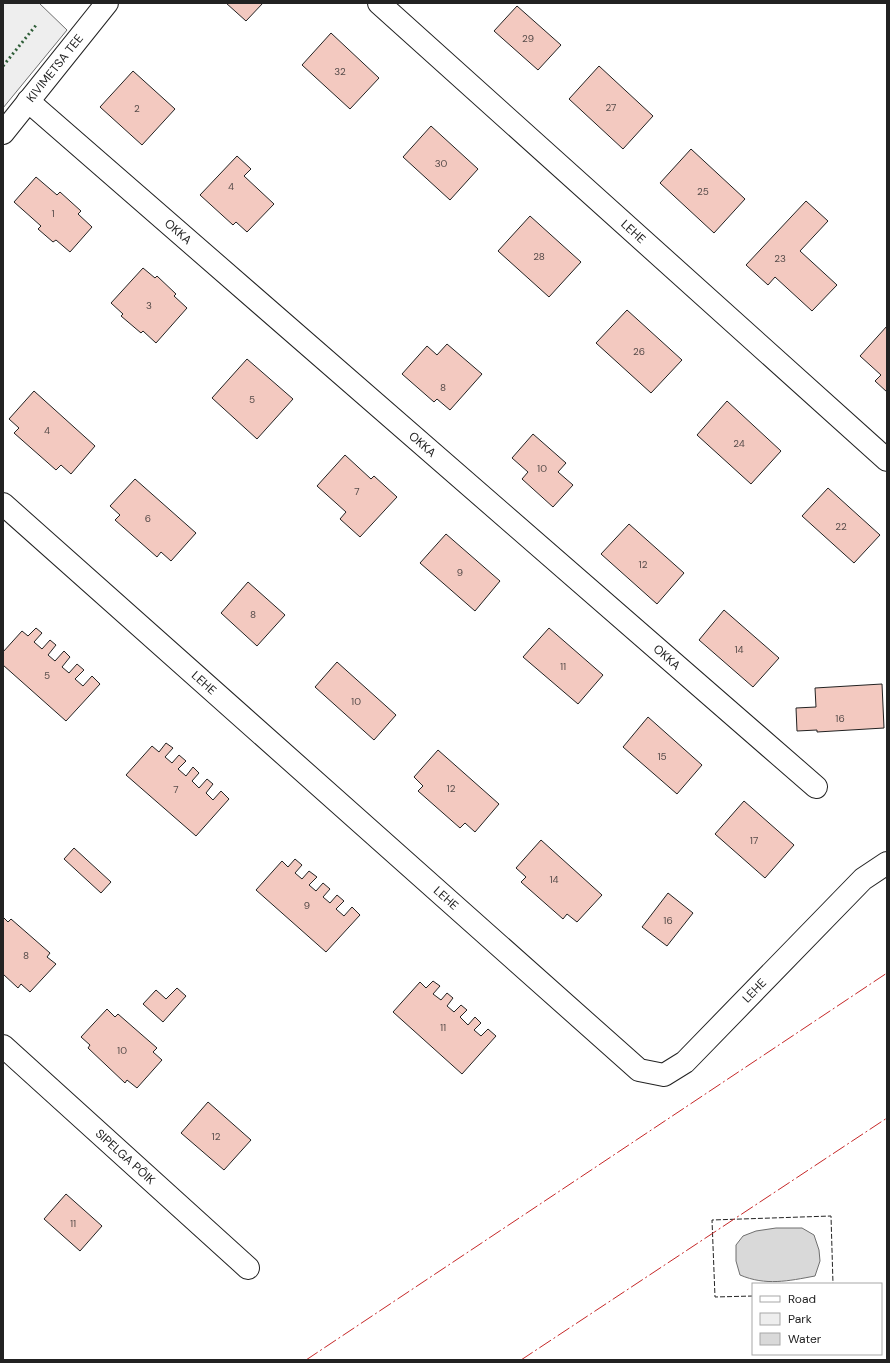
<svg xmlns="http://www.w3.org/2000/svg" width="890" height="1363" font-family="'DM Sans',sans-serif">
  <style>
    .green { fill: #eee; stroke: #6f6f6f }
    .water { fill: #d9d9d9; stroke: #6f6f6f }
    .building { fill: #f3c9c0; stroke: #222 }
    .lines { fill: none; stroke-linecap: round; stroke-linejoin: round }
    .minor-casing { stroke: #222; stroke-width: 24 }
    .minor { stroke: #fff; stroke-width: 22 }
    .hedge { stroke: #2f5e38; stroke-width: 3; stroke-dasharray: 2 3; stroke-linecap: butt }
    .fence { stroke: #222; stroke-width: 1; stroke-dasharray: 5 2; stroke-linecap: butt }
    .power { stroke: #c62828; stroke-width: 1; stroke-dasharray: 14 3 2 3; stroke-linecap: butt }
    .labels { text-anchor: middle; stroke-width: 3; stroke-linejoin: round; paint-order: stroke }
    .number-label { font-size: 10px; fill: #564c4a }
    .street-label { font-size: 12px; fill: #222; stroke: #fff }
  </style>
  <rect width="100%" height="100%" fill="#fff"/>
  <path class="green" d="M3 3H39L67 30 3 108Z"/>
  <path class="water" d="M776 1228H802L814 1235 819 1250 820 1261 815 1276C788 1281 766 1286 740 1275L736 1261V1245L743 1236 756 1231Z"/>
  <path class="building" d="M226 3H263L246 21Z
    M517 6 561 45 538 70 494 31Z
    M331 33 379 78 350 109 302 65Z
    M599 66 653 116 623 149 569 99Z
    M133 71 175 109 142 145 100 107Z
    M431 126 478 169 450 200 403 157Z
    M691 149 745 199 714 233 660 183Z
    M237 156 251 169 244 176 274 204 247 232 236 222 233 225 200 195Z
    M36 177 57 195 60 192 81 211 78 214 92 227 70 252 56 240 53 242 38 229 41 226 14 202Z
    M806 201 828 221 800 251 837 285 812 311 775 277 768 285 746 265Z
    M530 216 581 262 549 297 498 251Z
    M143 268 155 278 157 276 176 294 174 296 187 308 156 343 143 331 141 333 121 316 123 314 111 303Z
    M627 310 682 360 651 393 596 343Z
    M887 326V392L875 381 881 375 860 356Z
    M447 344 482 374 450 410 437 399 434 402 402 374 427 346 437 355Z
    M247 359 293 399 257 439 212 398Z
    M34 391 95 446 71 474 61 465 56 470 14 433 19 428 9 419Z
    M727 401 781 451 751 484 697 435Z
    M533 434 566 463 558 472 573 485 553 507 522 479 528 472 512 458Z
    M345 455 371 479 374 476 397 497 360 537 340 519 346 512 317 486Z
    M135 479 196 533 171 561 161 552 157 557 115 520 120 515 110 506Z
    M828 488 880 535 854 563 802 516Z
    M629 524 684 573 657 604 601 554Z
    M446 534 500 581 475 611 420 563Z
    M248 582 285 615 257 646 221 613Z
    M724 610 779 658 753 687 699 640Z
    M36 628 42 633 34 642 42 649 50 640 56 645 48 655 55 661 64 651 70 657 62 667 69 673 77 664 84 670 75 679 83 686 92 676 100 684 66 721 3 665V652L22 631 28 636Z
    M549 628 603 675 578 704 523 657Z
    M337 662 396 715 374 740 315 687Z
    M882 684 884 728 817 732V730L797 731 796 708 816 707 815 688Z
    M648 717 702 765 677 794 623 747Z
    M166 743 173 748 165 757 172 763 179 755 186 761 178 769 186 776 193 767 199 773 192 781 199 788 207 779 213 784 206 793 213 800 221 791 229 799 196 836 126 775 152 746 159 752Z
    M438 750 499 804 475 832 465 823 460 828 418 791 423 786 414 777Z
    M744 801 794 845 765 878 715 834Z
    M541 840 602 895 577 922 567 914 563 919 521 882 526 877 516 868Z
    M74 848 111 882 101 893 64 859Z
    M295 859 302 865 295 873 302 879 309 871 317 877 309 885 316 891 323 883 330 889 323 897 330 903 337 895 344 901 336 909 344 916 352 907 360 915 326 952 256 890 282 861 288 867Z
    M668 893 693 913 667 946 642 927Z
    M3 917 8 922 11 919 50 953 47 957 56 964 30 992 21 984 18 988 3 974Z
    M433 981 440 986 433 994 441 1000 447 993 453 998 447 1006 454 1012 461 1005 467 1010 460 1017 468 1025 475 1017 481 1023 474 1030 481 1036 488 1029 496 1036 462 1074 393 1012 420 982 426 988Z
    M177 988 186 996 163 1022 143 1004 156 990 166 999Z
    M107 1009 115 1017 118 1014 157 1048 153 1052 162 1060 137 1088 127 1080 125 1083 88 1048 90 1045 81 1037Z
    M208 1102 251 1140 224 1170 181 1133Z
    M66 1194 102 1226 80 1251 44 1219Z"/>
  <g class="lines">
    <defs>
      <g id="minor">
        <path id="s1" d="M379 3 887 460"/>
        <path id="s2" d="M28 101 816 787"/>
        <path id="s3" d="M3 133 107 3"/>
        <path id="s4" d="M3 504 639 1070 664 1075 685 1062 863 879 887 863"/>
        <path id="s5" d="M3 1046 248 1268"/>
      </g>
    </defs>
    <use href="#minor" class="minor-casing"/>
    <use href="#minor" class="minor"/>
    <path class="hedge" d="M3 66 37 24"/>
    <path class="fence" d="M753 1296 715 1297 712 1220 831 1216 833 1284"/>
    <path class="power" d="M306 1360 887 973
      M521 1360 887 1118"/>
  </g>
  <g class="labels">
    <g class="number-label">
      <text x="528" y="42">29</text>
      <text x="340" y="75">32</text>
      <text x="611" y="111">27</text>
      <text x="137" y="112">2</text>
      <text x="441" y="167">30</text>
      <text x="231" y="190">4</text>
      <text x="703" y="195">25</text>
      <text x="53" y="217">1</text>
      <text x="539" y="260">28</text>
      <text x="780" y="262">23</text>
      <text x="149" y="309">3</text>
      <text x="639" y="355">26</text>
      <text x="443" y="391">8</text>
      <text x="252" y="403">5</text>
      <text x="47" y="434">4</text>
      <text x="739" y="447">24</text>
      <text x="542" y="472">10</text>
      <text x="357" y="495">7</text>
      <text x="148" y="522">6</text>
      <text x="841" y="530">22</text>
      <text x="643" y="568">12</text>
      <text x="460" y="576">9</text>
      <text x="253" y="618">8</text>
      <text x="739" y="653">14</text>
      <text x="563" y="670">11</text>
      <text x="47" y="679">5</text>
      <text x="356" y="705">10</text>
      <text x="840" y="722">16</text>
      <text x="662" y="760">15</text>
      <text x="451" y="792">12</text>
      <text x="176" y="793">7</text>
      <text x="754" y="844">17</text>
      <text x="554" y="883">14</text>
      <text x="307" y="909">9</text>
      <text x="668" y="924">16</text>
      <text x="26" y="959">8</text>
      <text x="443" y="1031">11</text>
      <text x="122" y="1054">10</text>
      <text x="216" y="1140">12</text>
      <text x="73" y="1227">11</text>
    </g>
    <g class="street-label">
      <text dy="4" stroke="none"><textPath href="#s3" startOffset="83">KIVIMETSA TEE</textPath></text>
      <text dy="4" stroke="none"><textPath href="#s2" startOffset="199">OKKA</textPath></text>
      <text dy="4" stroke="none"><textPath href="#s1" startOffset="342">LEHE</textPath></text>
      <text dy="4" stroke="none"><textPath href="#s2" startOffset="523">OKKA</textPath></text>
      <text dy="4" stroke="none"><textPath href="#s2" startOffset="847">OKKA</textPath></text>
      <text dy="4" stroke="none"><textPath href="#s4" startOffset="269">LEHE</textPath></text>
      <text dy="4" stroke="none"><textPath href="#s4" startOffset="593">LEHE</textPath></text>
      <text dy="4" stroke="none"><textPath href="#s4" startOffset="1001">LEHE</textPath></text>
      <text dy="4" stroke="none"><textPath href="#s5" startOffset="165">SIPELGA PÕIK</textPath></text>
    </g>
  </g>
  <rect width="890" height="1363" fill="none" stroke="#222222" stroke-width="8"/>
  <rect x="752" y="1283" width="130" height="72" fill="#ffffff" stroke="#a7a7a7"/>
  <rect x="760" y="1296" width="20" height="6" fill="#ffffff" stroke="#a7a7a7"/>
  <text x="788" y="1303" font-size="12" fill="#222222">Road</text>
  <rect x="760" y="1313" width="20" height="12" fill="#eeeeee" stroke="#a7a7a7"/>
  <text x="788" y="1323" font-size="12" fill="#222222">Park</text>
  <rect x="760" y="1333" width="20" height="12" fill="#d9d9d9" stroke="#a7a7a7"/>
  <text x="788" y="1343" font-size="12" fill="#222222">Water</text>
</svg>
